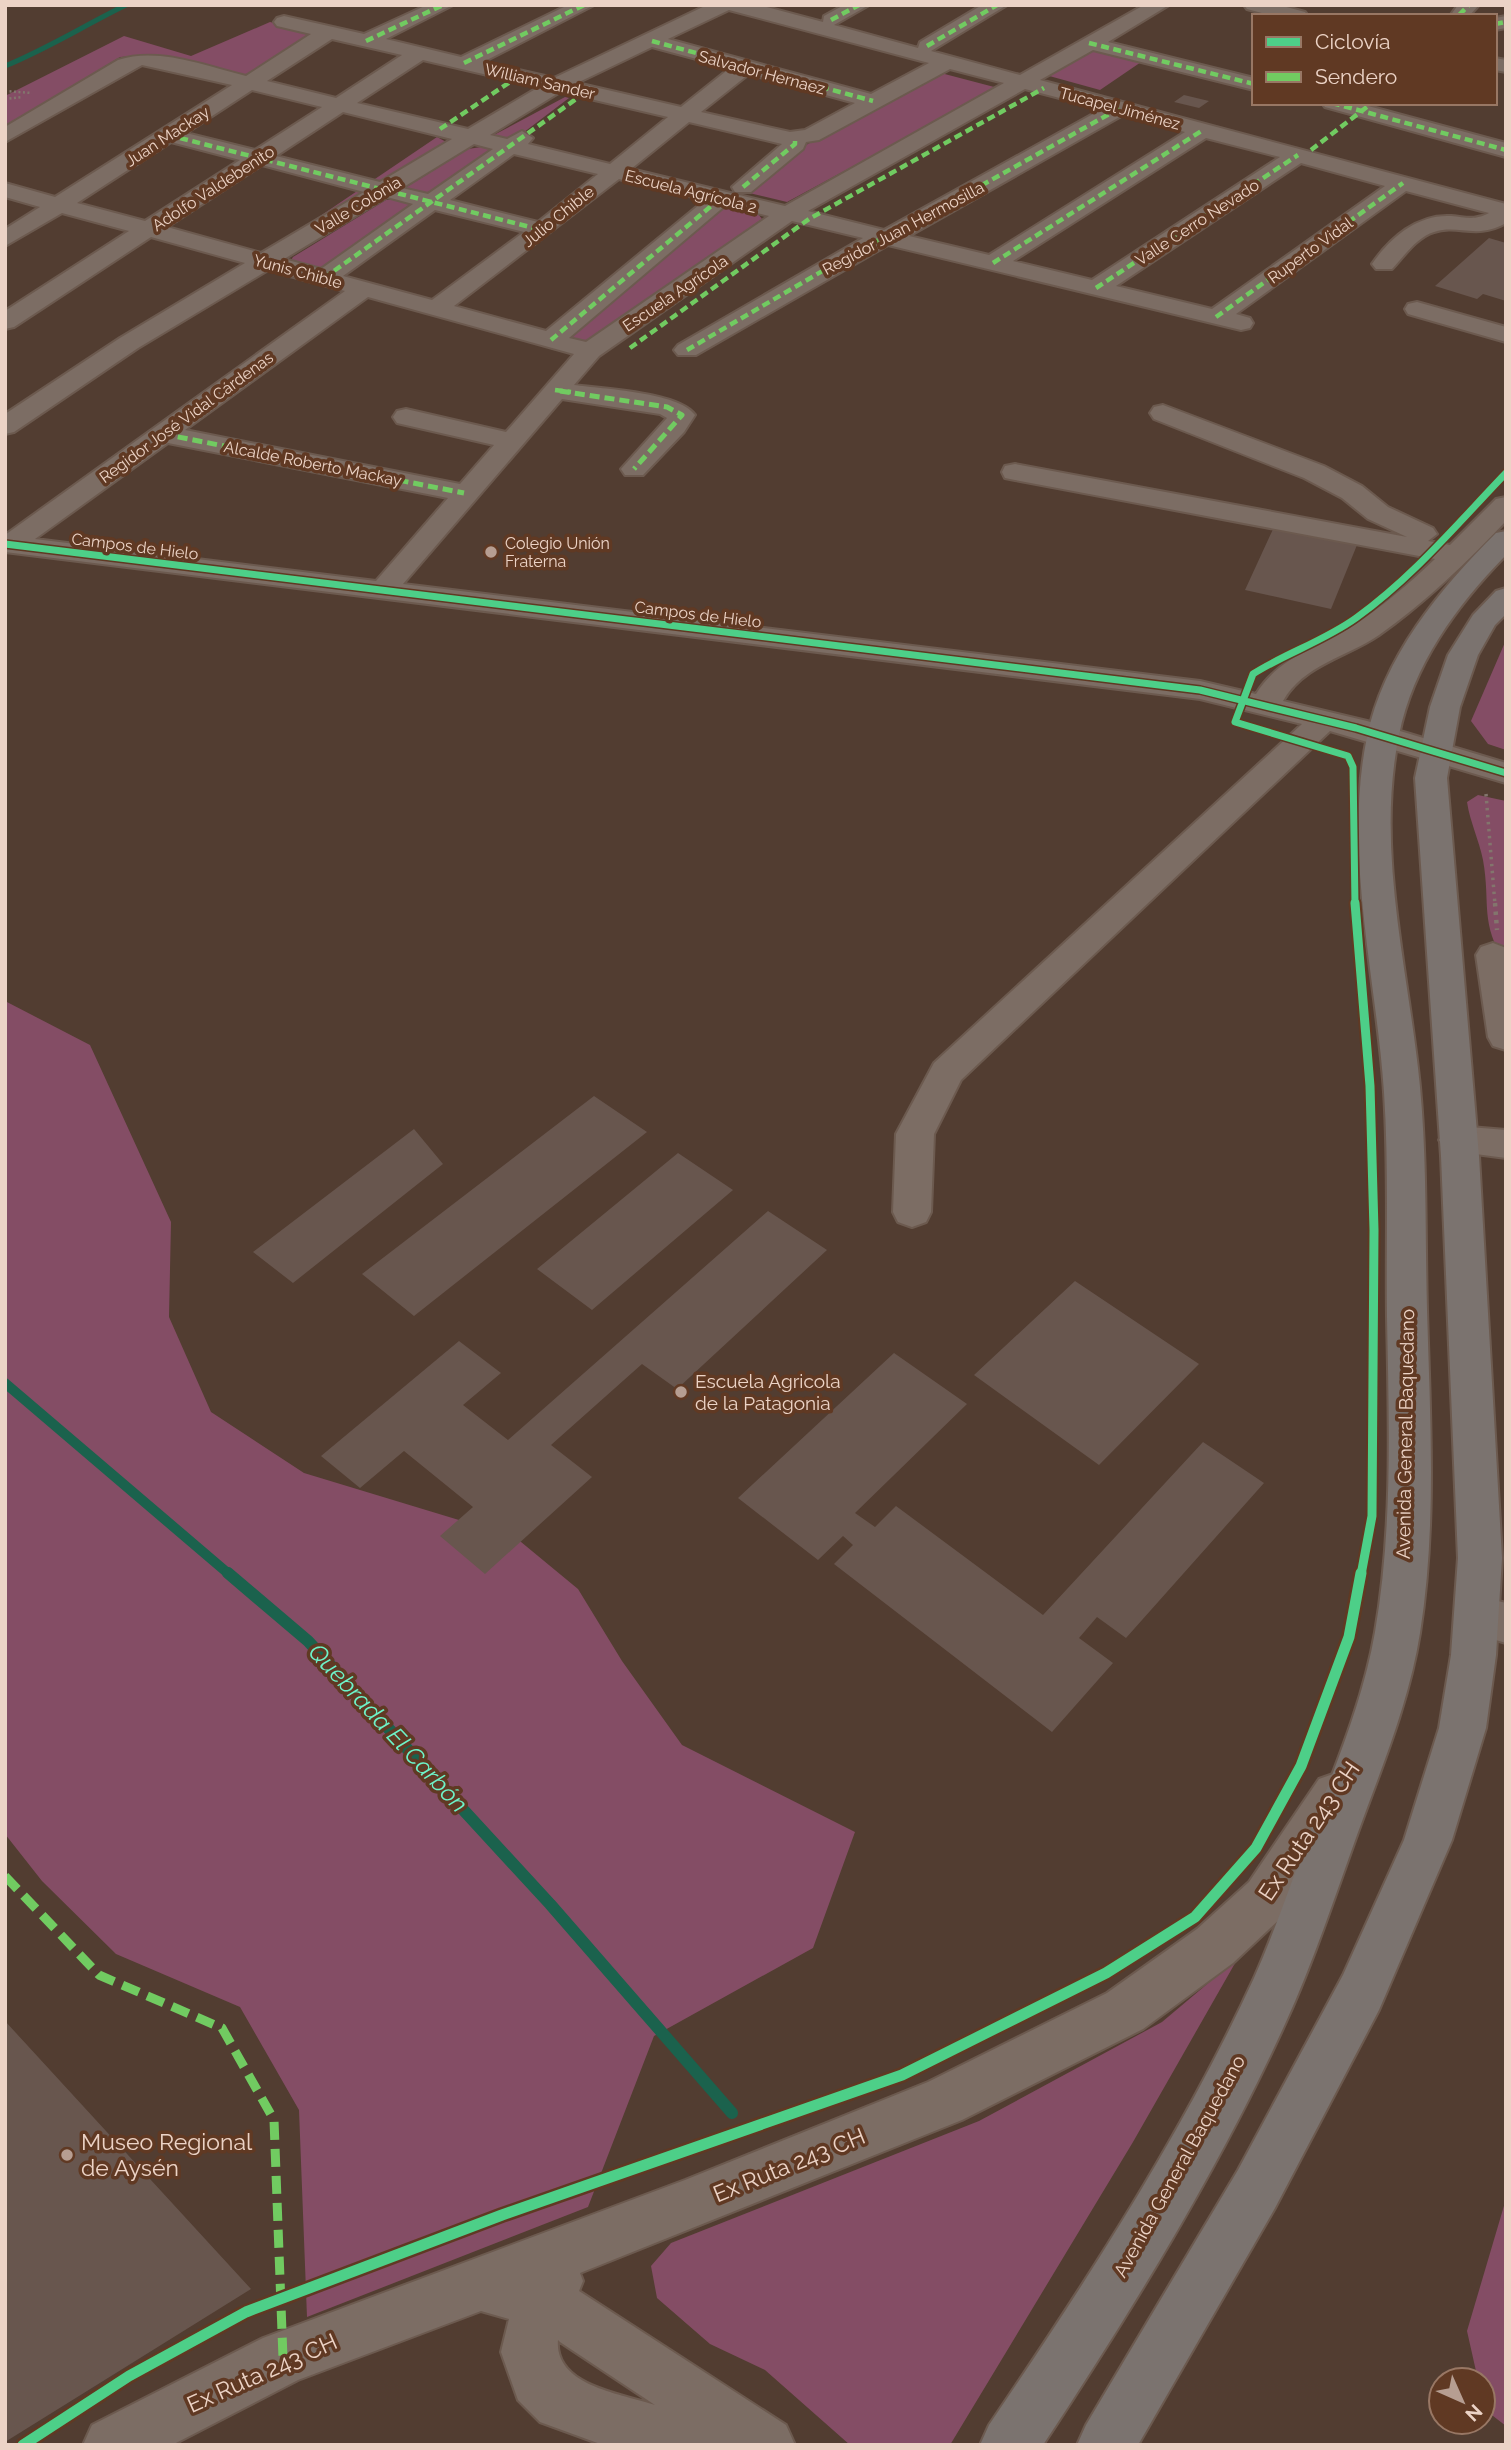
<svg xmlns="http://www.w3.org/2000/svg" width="1511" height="2450" font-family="Raleway,sans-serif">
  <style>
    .green { fill: #844d65 }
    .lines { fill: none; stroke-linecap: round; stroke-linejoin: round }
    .stream-far2 { stroke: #1b624d; stroke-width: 5 }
    .stream-far1 { stroke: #1b624d; stroke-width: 10 }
    .stream { stroke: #1b624d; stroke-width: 12 }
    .building { fill: #68564e }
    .minor-casing { stroke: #6c5a4f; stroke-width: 4 }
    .major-casing { stroke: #6c5a4f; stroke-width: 4 }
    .path-far2 { stroke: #83756d; stroke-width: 2.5; stroke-dasharray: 2 2.5; stroke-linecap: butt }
    .path-far1 { stroke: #83756d; stroke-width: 3.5; stroke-dasharray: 2.5 4.5; stroke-linecap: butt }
    .path { stroke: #83756d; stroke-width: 4.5; stroke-dasharray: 3.5 5; stroke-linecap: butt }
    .minor { fill: #7c6d64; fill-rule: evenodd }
    .major { fill: #7b736f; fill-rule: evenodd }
    .quiet-far2 { stroke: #71cb61; stroke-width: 4.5; stroke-dasharray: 8 4.5; stroke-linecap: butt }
    .quiet-far1 { stroke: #71cb61; stroke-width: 5; stroke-dasharray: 10 5; stroke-linecap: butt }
    .quiet { stroke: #71cb61; stroke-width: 9; stroke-dasharray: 18 9; stroke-linecap: butt }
    .cycleway-far2-casing { stroke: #603923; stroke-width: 10 }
    .cycleway-far1-casing { stroke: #603923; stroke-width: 13 }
    .cycleway-casing { stroke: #603923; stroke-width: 16 }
    .cycleway-far2 { stroke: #4dcf88; stroke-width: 7 }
    .cycleway-far1 { stroke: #4dcf88; stroke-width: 9 }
    .cycleway { stroke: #4dcf88; stroke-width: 11 }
    .poi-dot { fill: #b69e92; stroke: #603923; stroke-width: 2.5 }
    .labels { text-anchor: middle; stroke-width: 7; stroke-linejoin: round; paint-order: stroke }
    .far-street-label { font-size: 16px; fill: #ecd3c6; stroke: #603923 }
    .far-poi-label { font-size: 16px; fill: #ecd3c6; stroke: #603923; text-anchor: start }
    .poi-label { font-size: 19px; fill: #ecd3c6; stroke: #603923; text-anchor: start }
    .street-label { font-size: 19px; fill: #ecd3c6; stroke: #603923 }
    .near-street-label { font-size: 23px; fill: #ecd3c6; stroke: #603923 }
    .near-poi-label { font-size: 23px; fill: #ecd3c6; stroke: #603923; text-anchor: start }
    .near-water-label { font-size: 24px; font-style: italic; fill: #6df3c9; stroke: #603923 }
  </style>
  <rect width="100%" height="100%" fill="#523d31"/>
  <path class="green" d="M270 22 318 33 247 76 155 55 120 57 5 127V96L124 36 191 56Z
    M1091 45 1147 58 1100 90 1042 74Z
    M937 72 998 88 787 202 745 192 790 154Z
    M565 97 569 98 515 139 492 136Z
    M437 137 448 143 270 250Z
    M481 147 495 150 434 198 400 191 468 149Z
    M402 199 415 203 330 271 290 262 293 257 386 200Z
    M721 207 758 214 762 219 597 339 582 342 568 336Z
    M1506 640V750L1488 744 1471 721Z
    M1478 795 1506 801V965C1479 921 1491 905 1483 860 1479 840 1470 822 1467 802Z
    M5 1001 90 1045 171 1222 169 1317 211 1412 304 1473 515 1537 578 1589 622 1661 682 1745 855 1832 813 1948 654 2036 588 2207 307 2317 299 2110 240 2007 116 1954 42 1881 5 1834Z
    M1238 1958 1133 2142 950 2445H850L765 2370 710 2344 657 2298 651 2266 671 2243 979 2121 1162 2022Z
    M1506 2199V2426L1484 2409 1483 2380H1478L1467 2331Z"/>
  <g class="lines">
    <path class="stream-far2" d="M5 66C47 49 85 25 126 5"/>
    <path class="stream-far1" d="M5 1383 230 1575"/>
    <path class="stream" d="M228 1573 308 1641 550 1904 732 2113"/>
  </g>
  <path class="building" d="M1184 95 1209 101 1199 108 1174 102Z
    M1489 238 1506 243V301L1483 294 1477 299 1435 286Z
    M1274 527 1357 545 1331 609 1245 590Z
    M594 1096 647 1132 414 1316 362 1274Z
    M414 1129 443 1164 293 1283 253 1252Z
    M678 1153 733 1190 592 1310 537 1269Z
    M768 1211 827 1250 677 1389 642 1364 551 1445 592 1477 485 1574 440 1536 473 1507 404 1451 360 1488 321 1456 459 1341 501 1373 463 1405 508 1440Z
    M1075 1281 1199 1364 1099 1465 974 1375Z
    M894 1353 967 1404 855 1513 875 1527 896 1506 1043 1615 1203 1442 1264 1483 1126 1638 1097 1617 1079 1638 1113 1663 1052 1732 834 1564 853 1545 843 1536 818 1560 738 1498Z
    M5 2021 251 2289 5 2442Z"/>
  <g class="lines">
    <defs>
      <path id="minor" d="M427 5H453L386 39 461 57 568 5H594L483 62 554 78 707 5H759L823 22 824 16 844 5H869L834 25 918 48 920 42 982 5H1007L931 51 1020 75 1144 5H1169L1108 42 1254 78V90L1093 50 1040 80 1506 204V223C1476 240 1459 224 1434 232 1417 237 1404 256 1392 269H1376L1372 264C1390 238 1417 214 1451 216 1465 217 1475 221 1489 213L1406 191 1236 314 1250 318 1253 323 1250 328 1241 330 888 245 696 355H678L674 350 678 345 863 238 792 221 599 356 574 385C602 389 679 392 695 415L684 432 643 475H625L621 469 667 418 660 414 562 399 403 584 1200 681 1256 694C1279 656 1321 647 1356 624 1384 605 1411 582 1435 559L1015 480 1005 478 1002 472 1005 466 1015 464 1407 537 1368 519 1342 498 1304 478 1154 419 1150 413 1154 407 1163 405 1324 466 1362 486 1388 507 1433 528 1437 534 1428 541 1450 545 1496 499 1506 497V521C1467 562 1426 602 1379 635 1347 657 1303 665 1283 701L1367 721 1506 763V783L1330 731 961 1080 934 1134 931 1212 926 1222 912 1227 898 1222 893 1212 896 1134 934 1063 1302 724 1200 699 5 552V535L345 291 268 270 138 348 14 432 5 434V414L120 338 245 263 151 237 14 327 5 329V311L129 231 62 213 5 246V229L40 207 5 197V183L55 197 232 85 142 65 5 142V127L118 60C159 47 204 66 246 76L311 34 277 26 274 22 277 18 284 16 364 34ZM729 10 929 63 871 94 668 39ZM332 39 402 55 336 98 267 81ZM652 47 730 68 681 107 577 83ZM423 60 539 87 468 129 357 103ZM950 69 1004 83 785 206 631 169 689 122 782 144 732 187 735 192H751L803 149 806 142 819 140ZM749 74 855 103 805 130 790 132 701 112ZM1025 89 1102 109 884 230 808 211ZM252 90 322 107 255 150 186 133ZM560 92 668 117 610 164 528 144 533 138 522 131 507 139 490 135ZM343 112 452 139 380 182 276 156ZM1123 115 1185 132 989 255 909 236ZM1206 138 1280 157 1092 280 1013 261ZM171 142 240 160 145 221 77 203ZM474 144 493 149 428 194 402 188ZM514 154 598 174 538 222 450 200ZM1301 163 1385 186 1212 309 1116 286ZM262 165 364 192 261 253 167 227ZM619 179 705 200 546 331 454 306ZM387 197 413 204 321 269 284 259ZM726 205 769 216 586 342 569 338ZM435 210 524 232 432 300 343 276ZM368 297 574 354 506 432 406 409 397 411 393 417 397 423 494 445 460 484 185 430ZM168 443 448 498 376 581 35 539Z
        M1244 5H1279L1305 12 1308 16H1273L1247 9Z
        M1458 5H1479L1469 16H1450Z
        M1506 16V28L1495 30V18Z
        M1495 58 1506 60V72L1495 70Z
        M1322 103H1357L1506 143V157L1325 107Z
        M1417 302 1506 327V342L1408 314 1405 309 1408 304Z
        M1493 943 1506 948V1050L1493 1046 1488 1037 1476 955 1481 947Z
        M1458 1126 1506 1130V1158L1445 1150 1439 1140 1445 1130Z
        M1478 1596 1506 1603V1643L1462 1630 1456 1616 1462 1602Z
        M1336 1773 1353 1779 1360 1795 1353 1811 1283 1916 1233 1963 1143 2029 962 2120 580 2273 583 2281 579 2291 786 2425 795 2445H603L540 2422 518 2400 501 2352 509 2319 481 2311 298 2380 172 2445H83L92 2425 263 2338 685 2180 928 2082 1107 1993 1197 1929 1249 1882 1319 1779ZM558 2340 560 2342 655 2405C622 2394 554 2386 558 2340Z"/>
      <path id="major" d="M1506 531V555C1456 606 1413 665 1399 735 1375 851 1409 972 1420 1087 1427 1161 1425 1236 1427 1310 1430 1417 1437 1526 1420 1633 1409 1703 1381 1769 1357 1835 1334 1899 1313 1963 1285 2024 1218 2171 1132 2310 1043 2445H980L989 2425C1086 2282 1182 2135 1254 1978 1275 1931 1291 1883 1309 1835 1334 1769 1363 1702 1375 1632 1393 1528 1389 1422 1387 1317 1386 1242 1389 1167 1384 1092 1376 975 1343 854 1367 737 1384 656 1439 590 1496 533Z
        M1506 588V614L1495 625 1478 655 1460 707 1447 778 1479 1156 1502 1558 1496 1655 1486 1728 1452 1840 1379 2010 1275 2208 1138 2445H1077L1086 2425 1238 2170 1343 1975 1404 1840 1439 1728 1451 1655 1458 1558 1441 1156 1415 778 1430 707 1448 655 1473 615 1496 591Z"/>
    </defs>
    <use href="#minor" class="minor-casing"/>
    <use href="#major" class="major-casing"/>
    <path class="path-far2" d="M5 91 32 93
      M5 99 22 97"/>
    <path class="path-far1" d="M1486 794 1495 905"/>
    <path class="path" d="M1495 903 1497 930"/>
    <use href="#minor" class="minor"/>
    <use href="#major" class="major"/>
    <path class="quiet-far2" d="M1459 15 1469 5
      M831 20 859 5
      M1495 24 1506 22
      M366 41 443 5
      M652 41 873 101
      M1089 43 1254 84
      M927 46 997 5
      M464 63 584 5
      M1332 103 1506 150
      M440 129 519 76
      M168 135 542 230
      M1311 150 1372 103
      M743 187 795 144V139
      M993 263 1203 130
      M324 278 586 92
      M1096 288 1298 155
      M1216 317 1403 183
      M551 340 722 197
      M630 348 809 219 1044 88
      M687 350 867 245 900 231 1120 108
      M555 390 571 392"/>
    <path class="quiet-far1" d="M560 391 667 407 682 415 634 469
      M163 434 464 493"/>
    <path class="quiet" d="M5 1876 99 1975 222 2028 274 2120 283 2358"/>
    <defs>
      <path id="cycleway-far2" d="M5 544 1200 690 1356 728 1506 773
        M1355 905 1353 767 1348 756 1235 722 1253 674C1286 653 1324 641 1356 618 1413 577 1458 523 1506 473"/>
      <path id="cycleway-far1" d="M1355 903 1370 1086 1374 1230 1372 1516 1361 1575"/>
      <path id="cycleway" d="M23 2445 129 2376 246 2312 502 2215 902 2075 1106 1973 1195 1917 1256 1848 1301 1766 1349 1637 1361 1573"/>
    </defs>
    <use href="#cycleway-far2" class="cycleway-far2-casing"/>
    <use href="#cycleway-far1" class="cycleway-far1-casing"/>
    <use href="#cycleway" class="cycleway-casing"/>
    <use href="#cycleway-far2" class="cycleway-far2"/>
    <use href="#cycleway-far1" class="cycleway-far1"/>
    <use href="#cycleway" class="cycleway"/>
  </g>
  <g class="poi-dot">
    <circle cx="491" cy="552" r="7"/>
    <circle cx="681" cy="1392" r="7"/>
    <circle cx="67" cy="2155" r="7"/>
  </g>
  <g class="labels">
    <g class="far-street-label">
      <text transform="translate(762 72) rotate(15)" y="6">Salvador Hernaez</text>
      <text transform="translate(540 81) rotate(13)" y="6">William Sander</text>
      <text transform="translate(1120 108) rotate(15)" y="6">Tucapel Jiménez</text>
      <text transform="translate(167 136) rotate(-33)" y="6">Juan Mackay</text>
      <text transform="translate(213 188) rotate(-33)" y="6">Adolfo Valdebenito</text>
      <text transform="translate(691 191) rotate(14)" y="6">Escuela Agrícola 2</text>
      <text transform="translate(358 205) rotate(-31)" y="6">Valle Colonia</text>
      <text transform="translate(558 216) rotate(-39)" y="6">Julio Chible</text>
      <text transform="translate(1197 222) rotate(-33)" y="6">Valle Cerro Nevado</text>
      <text transform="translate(903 228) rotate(-28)" y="6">Regidor Juan Hermosilla</text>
      <text transform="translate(1310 250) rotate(-36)" y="6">Ruperto Vidal</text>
      <text transform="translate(298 271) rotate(15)" y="6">Yunis Chible</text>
      <text transform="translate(675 293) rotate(-34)" y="6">Escuela Agrícola</text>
      <text transform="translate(186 417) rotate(-36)" y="6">Regidor José Vidal Cárdenas</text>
      <text transform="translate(313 463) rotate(11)" y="6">Alcalde Roberto Mackay</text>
      <text transform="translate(135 546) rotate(7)" y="6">Campos de Hielo</text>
      <text transform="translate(698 614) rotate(7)" y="6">Campos de Hielo</text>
    </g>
    <g class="far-poi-label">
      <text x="505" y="549">Colegio Unión<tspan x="505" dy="18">Fraterna</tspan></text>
    </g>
    <g class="poi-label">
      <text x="695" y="1388">Escuela Agricola<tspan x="695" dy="22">de la Patagonia</tspan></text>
    </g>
    <g class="street-label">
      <text transform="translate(1405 1434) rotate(-89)" y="7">Avenida General Baquedano</text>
      <text transform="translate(1179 2166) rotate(-61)" y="7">Avenida General Baquedano</text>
    </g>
    <g class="near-street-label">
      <text transform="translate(1309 1831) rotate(-56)" y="8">Ex Ruta 243 CH</text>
      <text transform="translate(789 2165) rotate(-22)" y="8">Ex Ruta 243 CH</text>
      <text transform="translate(262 2373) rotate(-24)" y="8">Ex Ruta 243 CH</text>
    </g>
    <g class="near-poi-label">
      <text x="81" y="2150">Museo Regional<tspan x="81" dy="26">de Aysén</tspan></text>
    </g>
    <g class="near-water-label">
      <text transform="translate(388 1728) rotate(47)" y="8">Quebrada El Carbón</text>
    </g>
  </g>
  <rect width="1511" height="2450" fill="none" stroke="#ecd3c6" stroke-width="14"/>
  <rect x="1252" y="14" width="245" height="91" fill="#603923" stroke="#987764" stroke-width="2"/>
  <rect x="1266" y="37" width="35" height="10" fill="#4dcf88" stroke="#987764" stroke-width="2"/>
  <text x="1315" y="49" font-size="21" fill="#ecd3c6">Ciclovía</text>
  <rect x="1266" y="72" width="35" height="10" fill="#71cb61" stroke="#987764" stroke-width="2"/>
  <text x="1315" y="84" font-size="21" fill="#ecd3c6">Sendero</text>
  <g transform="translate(1462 2401) rotate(135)"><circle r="33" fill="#603923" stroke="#987764" stroke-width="2"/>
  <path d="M0-5L12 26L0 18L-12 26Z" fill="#b69e92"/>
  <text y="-10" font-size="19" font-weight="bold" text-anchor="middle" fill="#ecd3c6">N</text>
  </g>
</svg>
